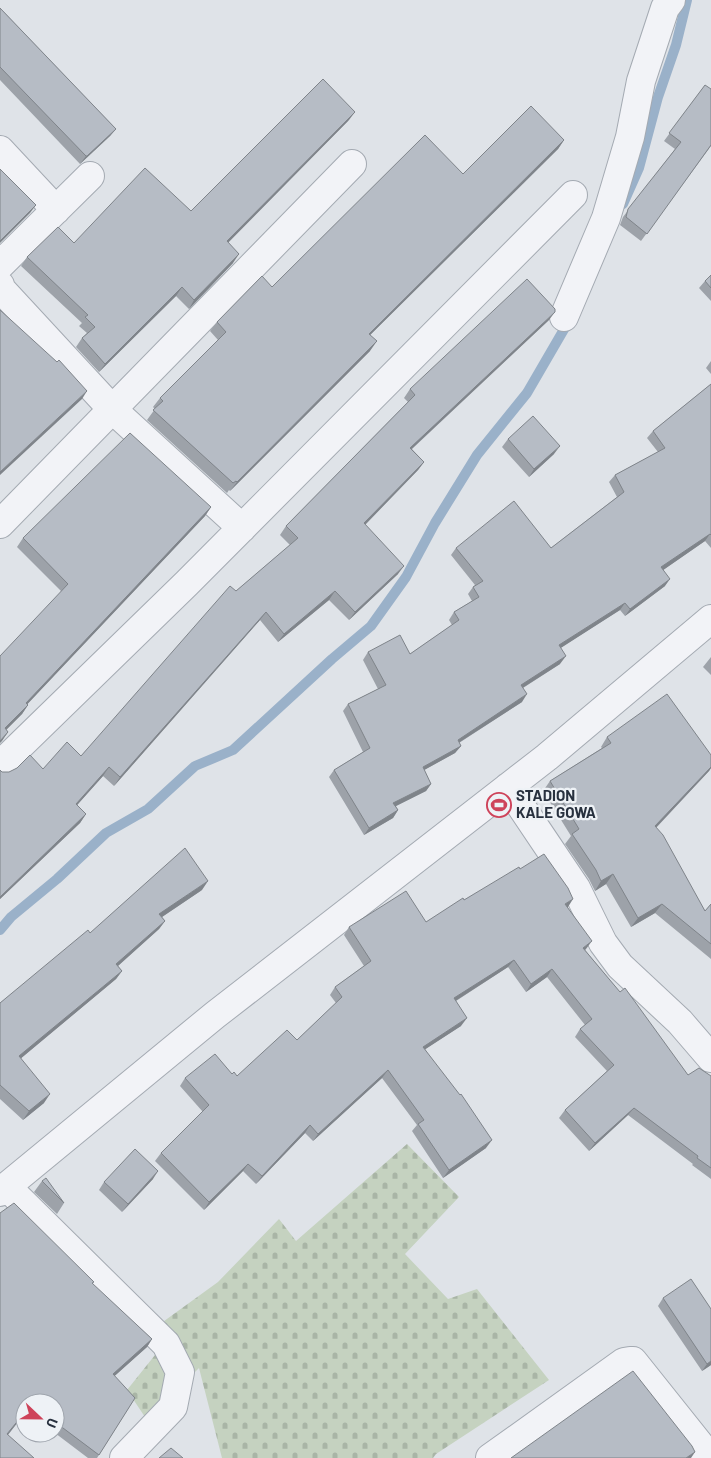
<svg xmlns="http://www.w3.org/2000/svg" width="711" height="1458" font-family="Barlow,sans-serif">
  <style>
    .cemetery { fill: url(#cemetery-stones) }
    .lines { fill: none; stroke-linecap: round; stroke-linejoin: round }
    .stream { stroke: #9ab1c9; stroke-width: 10 }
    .minor-casing { stroke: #a4aab2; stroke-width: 30 }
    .minor { stroke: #f2f3f7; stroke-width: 28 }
    .wall { fill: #9da2a9 }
    .shaded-wall { fill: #7f848a }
    .building { fill: #b6bcc5; stroke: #7f848a }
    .labels { text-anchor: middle; stroke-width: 4.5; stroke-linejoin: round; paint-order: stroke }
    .poi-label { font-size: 15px; font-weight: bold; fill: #28313f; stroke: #eef2f6; text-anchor: start }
  </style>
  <defs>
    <pattern id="cemetery-stones" width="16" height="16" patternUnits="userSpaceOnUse" patternTransform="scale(1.25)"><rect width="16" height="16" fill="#c5d2c0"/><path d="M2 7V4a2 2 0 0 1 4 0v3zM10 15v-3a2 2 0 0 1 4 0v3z" fill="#a9b5a6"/></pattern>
  </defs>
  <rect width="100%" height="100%" fill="#dfe3e8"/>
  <path class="cemetery" d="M407 1144 459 1197 405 1254 448 1299 477 1289 549 1380 436 1454 433 1458H222L199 1368 147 1420 127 1390 163 1345 160 1324 218 1282 279 1219 296 1241Z"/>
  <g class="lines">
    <path class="stream" d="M623 204 639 168 658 97 676 45 687 0
      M0 930 11 917 57 879 106 833 148 809 195 766 233 750 332 659 371 626 406 577 435 523 477 455 527 393 570 319"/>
    <defs>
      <path id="minor" d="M0 150 56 210
        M0 265 90 176
        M0 285 1 289 112 409 242 528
        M564 317 606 218 630 137 641 81 665 8 671 0
        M0 524 352 164
        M0 765 187 583 573 195
        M508 787 576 888 603 943 620 966 680 1022 711 1058
        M7 1187 166 1344 180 1372 173 1407 124 1458
        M0 1192 215 1015 547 757 711 619
        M490 1458 624 1362 630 1361H633L700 1445 706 1458"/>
    </defs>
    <use href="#minor" class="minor-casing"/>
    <use href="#minor" class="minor"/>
  </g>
  <path class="wall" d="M0 8 116 129 110 136 80 164 0 80Z
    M705 85 711 146 641 241 620 225 623 217 675 149 664 141Z
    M349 120 228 242 233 263 189 309 176 296 99 372 76 347 82 338 87 333 79 326 82 323 21 266 27 257 74 243 191 211Z
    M564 140 558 149 370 335V351L230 491 229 490 227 493 147 420 155 409 153 407 160 398 218 340 210 331 217 322 272 287 463 174Z
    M711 275V301L699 288 705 281Z
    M549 320 412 449 424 462 418 470 365 525 398 574 349 620 329 600 278 642 260 620 114 786 103 776 77 805 86 814 80 823 0 899V770L2 772H9L43 769 81 756 236 591 290 545 280 535 286 526 408 402 404 398 410 389Z
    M711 361V374L706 368Z
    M711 384V548L705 541 663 570 665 586 625 616 620 610 560 648V664L523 688 522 702 459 743 461 746 455 753 424 770 431 784 426 791 396 806 398 810 393 818 364 835 329 777 334 770 363 752 343 711 348 704 378 689 363 660 368 652 410 654 452 625 449 620 454 612 472 601 468 594 473 587 475 585 451 555 456 548H551L617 497 609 482 615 475 658 452 647 438 653 431Z
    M508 439 554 454 529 477 502 447Z
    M211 507 205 516 27 704 28 705 22 714 6 730 8 732 0 743 61 591 17 547 23 538Z
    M711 657V675L703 667Z
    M607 737 711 755V768L709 771 656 828 705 911 711 904V959L655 913 631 927 606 884 595 891 589 879 565 844 571 836 543 791 550 781 602 748 601 747Z
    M520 869 568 907H567L586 949 585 950 688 1075 711 1076V1179L692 1165 693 1164 628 1115 589 1151 559 1118 565 1110 607 1071 575 1037 580 1029 585 1025 547 977 526 992 508 967 456 1001 461 1026 425 1049 486 1148 443 1178 412 1131 417 1125 382 1078 313 1141 305 1133 256 1184 243 1171 204 1210 155 1161 161 1153 203 1112 180 1086 185 1078 232 1074 237 1076 297 1040 336 1003 330 995 335 987 364 966 344 935 349 927 426 922 464 900Z
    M202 890 162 917 165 921 159 929 118 966 122 971 116 979 21 1058 44 1103 23 1120 0 1099V1003L90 933Z
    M153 1179 122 1212 99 1190 104 1182Z
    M42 1181 64 1203 57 1214 34 1192Z
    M0 1213 92 1284 152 1339 147 1347 114 1376 135 1398 97 1458H88L55 1433V1403H25V1413L8 1435 0 1458Z
    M663 1298 711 1309V1365L702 1371 658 1306Z"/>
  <path class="shaded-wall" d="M355 112 349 120 221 250 227 241Z
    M116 129 110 136 80 164 86 156Z
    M564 140 558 149 362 343 369 334Z
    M36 205 30 213 0 243V241Z
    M239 254 233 263 189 309 194 300Z
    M182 287 176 296 99 372 105 364Z
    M555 312 549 320 404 456 410 448Z
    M377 341 370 351 230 491 237 482Z
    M87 391 82 399 0 475V472Z
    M560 446 554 454 529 477 534 469Z
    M424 462 418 470 358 532 364 523Z
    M211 507 205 516 20 712 26 703Z
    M710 534 705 541 656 575 661 567Z
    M404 566 398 574 349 620 355 612Z
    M670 579 665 586 625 616 630 609Z
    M335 591 329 600 278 642 284 634Z
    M625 603 620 610 553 653 559 645Z
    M266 612 260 620 114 786 120 777Z
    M566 656 560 664 516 692 521 685Z
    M527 694 522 702 452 747 458 740Z
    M28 705 22 714 0 736 5 728Z
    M8 732 2 741 0 743V741Z
    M461 746 455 753 417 774 423 767Z
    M109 767 103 776 70 813 76 804Z
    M711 767V768L709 771 648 836 655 826Z
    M431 784 426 791 388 810 393 803Z
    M398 810 393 818 364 835 369 828Z
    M86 814 80 823 0 899V897Z
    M613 874 606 884 595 891 601 881Z
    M208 881 202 890 153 923 159 914Z
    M573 899 568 907 560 912 565 904Z
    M662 904 655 913 631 927 638 918Z
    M165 921 159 929 110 973 116 964Z
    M592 941 586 949 578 955 583 948Z
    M514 960 508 967 449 1005 454 998Z
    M552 969 547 977 526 992 531 984Z
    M122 971 116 979 13 1065 19 1056Z
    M467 1018 461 1026 418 1054 423 1047Z
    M388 1070 382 1078 313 1141 318 1134Z
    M50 1094 44 1103 23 1120 29 1111Z
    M634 1108 628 1115 589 1151 595 1143Z
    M310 1125 305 1133 256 1184 262 1176Z
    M492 1140 486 1148 443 1178 449 1170Z
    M248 1164 243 1171 204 1210 209 1202Z
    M158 1171 153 1179 122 1212 128 1204Z
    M152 1339 147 1347 108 1382 113 1374Z
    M711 1361V1365L702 1371 707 1364Z
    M25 1412V1413L2 1442 7 1434Z
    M695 1452 691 1458H686Z"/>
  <path class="building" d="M0 8 116 129 87 156H86L0 67Z
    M323 79 355 112 227 241 239 254 194 300 182 287 105 364 82 338 95 327 85 317 88 315 27 257 58 227 74 243 145 168 191 211Z
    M705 85 711 89V145L647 234 626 217 628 209 681 142 669 133Z
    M531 106 564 140 369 334 377 341 237 482 236 481 233 483 153 410 163 401 160 398 226 332 217 322 262 276 272 287 425 135 463 174Z
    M0 169 36 205 0 241Z
    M711 275V288L705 281Z
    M527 279 555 309V312L410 448 424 462 364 523 404 566 355 612 335 591 284 634 266 612 120 777 109 767 76 804 86 814 0 897V770L2 772H9L17 768 30 755 43 769 67 742 81 756 230 586 236 591 298 538 286 526 415 395 410 389Z
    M0 310 57 362 59 360 87 391 0 472Z
    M711 384V535L710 534 661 567 670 579 630 609 625 603 559 645 566 656 521 685 527 694 458 740 461 746 423 767 431 784 393 803 398 810 369 828 334 770 370 748 348 704 386 685 368 652 400 635 410 654 459 620 454 612 479 597 473 587 483 581 456 548 514 501 551 548 624 492 615 475 665 448 653 431Z
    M533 416 560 446 534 469 508 439Z
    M130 433 211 507 26 703 28 705 5 728 8 732 0 741V656L68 584 23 538Z
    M667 694 711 755V767L655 826 663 835 705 911 711 904V944L662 904 638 918 613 874 601 881 596 870 572 834 579 829 550 781 611 743 607 737Z
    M185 848 208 881 159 914 165 921 116 964 122 971 19 1056 50 1094 29 1111 0 1085V1003L88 930 90 933Z
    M544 854 568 888 573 899 565 904 592 941 583 948 620 992 625 988 688 1075 699 1068 711 1076V1168L697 1158 698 1156 634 1108 595 1143 565 1110 614 1065 580 1029 592 1019 552 969 531 984 514 960 454 998 467 1018 423 1047 460 1095 461 1094 492 1140 449 1170 418 1124 424 1120 388 1070 318 1134 310 1125 262 1176 248 1164 209 1202 161 1153 209 1105 185 1078 215 1054 232 1074 234 1072 237 1076 287 1030 297 1040 342 997 335 987 371 961 349 927 406 891 426 922 463 898 464 900 519 867 520 869Z
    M135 1149 158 1171 128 1204 104 1182Z
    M46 1178 64 1203 42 1181Z
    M14 1203 94 1282 92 1283 152 1339 113 1374 135 1398 99 1455 55 1422V1403H25V1412L7 1434 34 1458H0V1213Z
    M691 1279 711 1309V1361L707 1364 663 1298Z
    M633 1371 692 1446 695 1452 686 1458H511Z
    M171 1448 183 1458H159Z"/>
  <defs>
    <symbol id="stadium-ring" viewBox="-11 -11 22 22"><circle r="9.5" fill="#eef2f6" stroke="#ce435a" stroke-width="1.5"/><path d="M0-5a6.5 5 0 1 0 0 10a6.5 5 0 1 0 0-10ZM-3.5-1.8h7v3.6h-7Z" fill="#ce435a"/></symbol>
  </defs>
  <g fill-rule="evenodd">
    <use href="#stadium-ring" x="485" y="791" width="28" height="28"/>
  </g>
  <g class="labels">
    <g class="poi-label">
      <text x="516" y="801">STADION<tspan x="516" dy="17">KALE GOWA</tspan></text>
    </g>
  </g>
  <g transform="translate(40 1418) rotate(112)"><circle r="24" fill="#eef2f6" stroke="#9fa5ad"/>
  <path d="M0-4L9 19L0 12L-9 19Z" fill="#ce435a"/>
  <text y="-8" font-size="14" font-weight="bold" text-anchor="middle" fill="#28313f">U</text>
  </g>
</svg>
